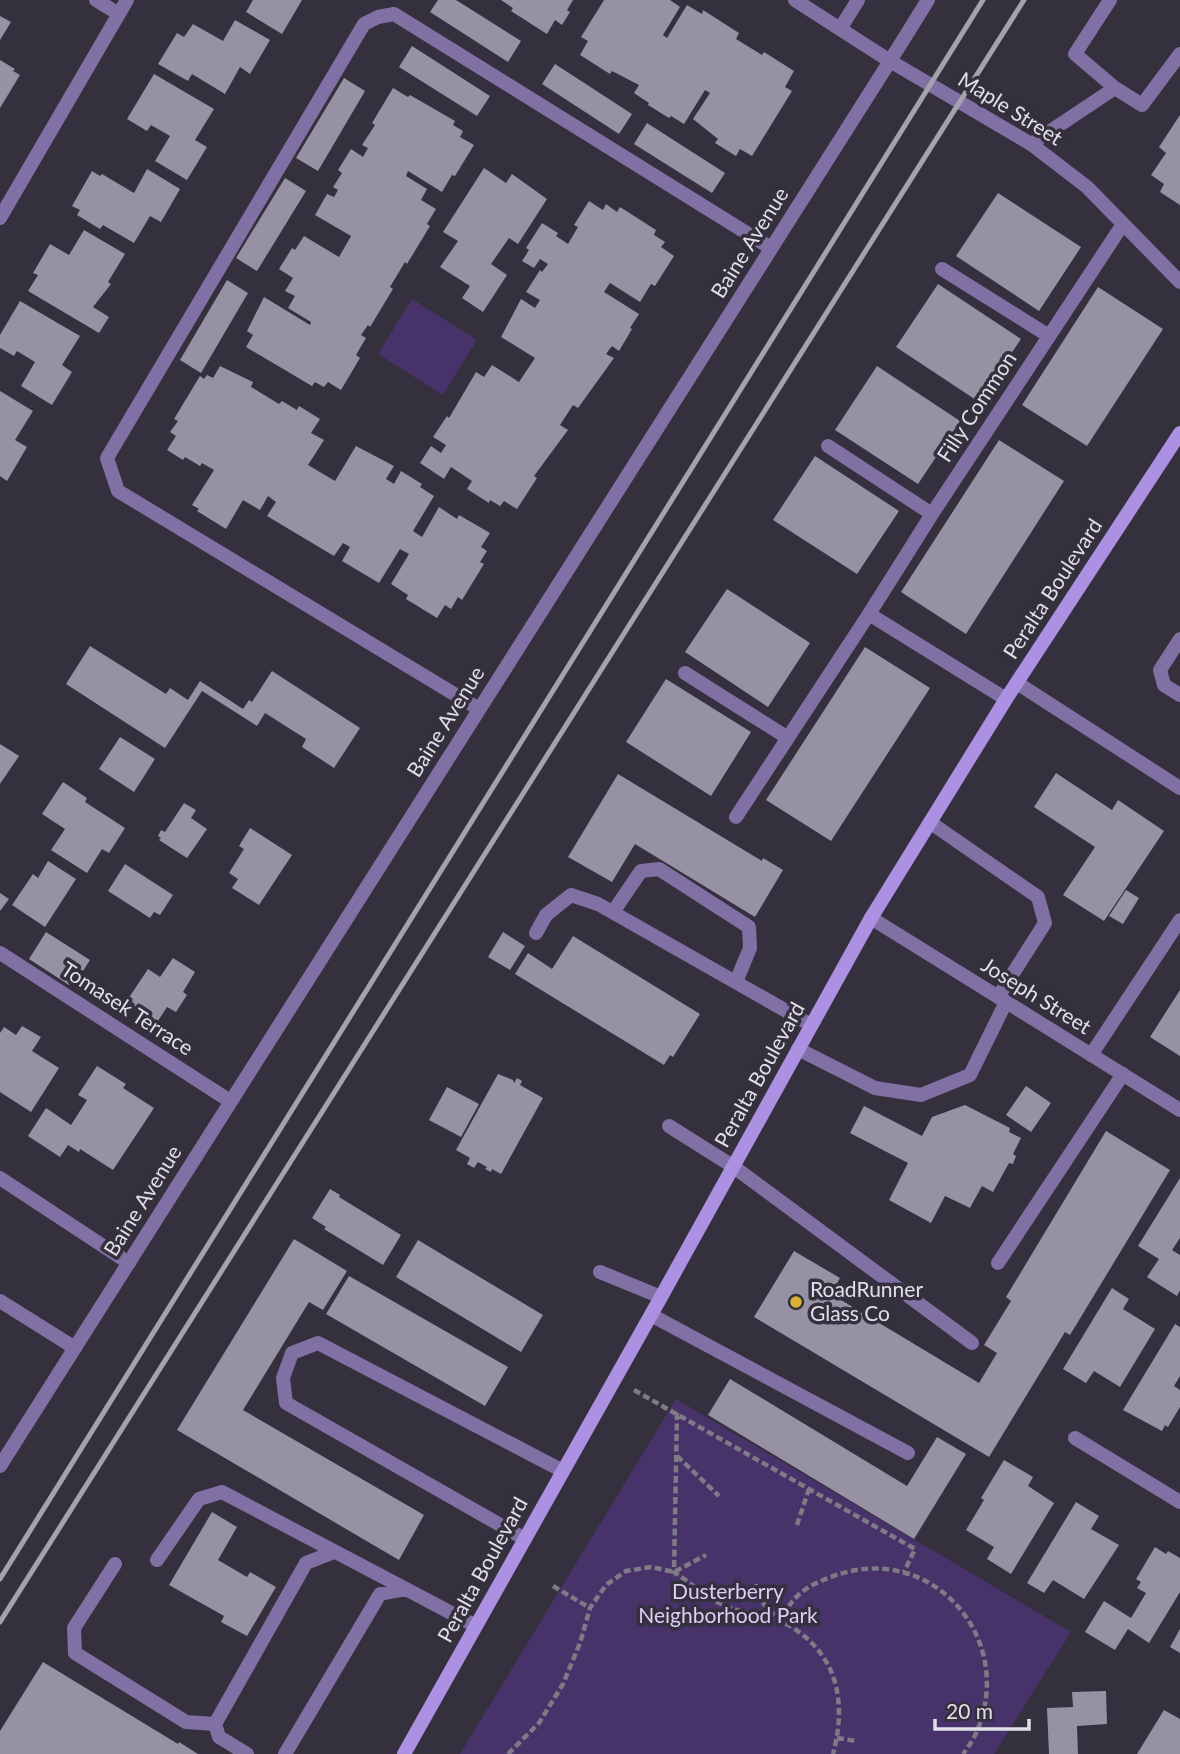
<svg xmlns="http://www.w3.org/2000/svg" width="1180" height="1754" font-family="Lato,sans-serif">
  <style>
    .green { fill: #473369 }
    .building { fill: #9792a3 }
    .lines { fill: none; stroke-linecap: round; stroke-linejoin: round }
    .path { stroke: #7e7a86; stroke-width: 4.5; stroke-dasharray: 7 3.5; stroke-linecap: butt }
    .service { stroke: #8070a3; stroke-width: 14 }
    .minor { stroke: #8070a3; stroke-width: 14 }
    .secondary { stroke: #ac91e3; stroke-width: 14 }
    .rail { stroke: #a4a2ac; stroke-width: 5 }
    .poi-dot { fill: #ddb133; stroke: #34303d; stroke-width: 2.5 }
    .labels { text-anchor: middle; stroke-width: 7; stroke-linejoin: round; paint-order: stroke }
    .street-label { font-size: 21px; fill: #e1dfe8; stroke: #34303d }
    .poi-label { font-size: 21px; fill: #e1dfe8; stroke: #34303d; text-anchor: start }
    .park-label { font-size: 21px; fill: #dbcff9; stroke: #34303d }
  </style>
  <rect width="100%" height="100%" fill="#34303d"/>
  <path class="green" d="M412 299 477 340 443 395 378 354Z
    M676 1399 1071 1632 994 1754H460Z"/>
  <path class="building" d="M253 0H302L282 34 246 12Z
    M438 0H456L521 41 508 62 430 12Z
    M501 0H573L567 10 570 12 562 25 555 20 547 34 511 11 513 8Z
    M604 0H670L680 7 663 35 667 38 687 5 702 14 703 10 739 33 736 39 762 55 764 52 794 71 785 87 792 91 752 156 740 149 736 156 715 143 718 139 693 119 710 93 705 90 684 124 671 116 669 118 648 105 649 103 634 93 639 85 612 71 610 74 580 55 588 41 581 37Z
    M0 16 11 22 0 40Z
    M235 20 270 40 250 74 240 67 225 94 192 74 188 81 158 64 177 33 184 37 193 24 223 41Z
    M412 46 490 96 477 116 399 67Z
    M0 60 15 69 13 71 20 75 0 108Z
    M555 64 632 114 619 134 542 84Z
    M154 74 214 109 195 140 207 147 187 180 155 161 170 136 151 125 147 131 127 119Z
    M344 78 365 91 318 171 296 158Z
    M393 88 408 97 410 95 455 121 453 125 463 131 460 137 474 145 455 176 452 175 442 192 408 171 406 176 427 189 421 200 436 209 427 224 430 226 407 264 405 262 390 287 393 289 370 327 368 325 361 335 366 338 356 355 360 358 341 390 328 382 324 387 315 382 312 386 246 347 253 335 247 331 264 297 310 325 311 322 288 308 295 296 285 291 293 278 279 269 292 248 295 250 304 236 339 257 351 236 315 215 327 194 334 197 338 190 333 187 342 173 338 170 351 149 363 157 368 148 362 145 375 125 372 123Z
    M1180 115V205L1160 192 1164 184 1151 175 1166 153 1159 147Z
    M647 123 725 173 712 193 634 144Z
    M484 168 506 183 512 174 547 199 518 244 509 238 491 264 507 275 483 312 462 298 470 286 440 267 458 241 443 232Z
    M147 169 180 189 161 222 150 216 134 243 103 225 100 229 77 215 80 210 72 206 92 171 100 176 102 174 134 193Z
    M285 178 306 191 257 271 236 258Z
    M998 193 1081 247 1039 311 956 256Z
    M589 201 603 210 606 204 617 212 620 207 656 230 654 235 665 242 661 247 674 256 655 286 651 284 640 302 610 283 604 292 639 314 630 328 632 329 619 351 612 346 606 354 614 358 578 408 573 405 560 425 568 430 534 476 537 478 517 509 504 501 500 506 490 500 489 503 467 489 472 481 451 467 444 479 420 463 431 446 441 453 446 445 433 437 447 416 449 418 476 372 484 377 492 365 519 382 535 358 501 337 521 299 535 308 540 300 526 292 540 270 542 272 548 264 540 259 534 268 522 261 529 250 526 248 542 223 558 233 556 236 568 244 578 227 574 225Z
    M84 230 125 254 108 282 111 284 93 307 109 317 99 333 28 291 38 275 33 273 50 244 69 255Z
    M227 280 248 293 201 373 180 360Z
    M938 284 1021 339 979 402 896 347Z
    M1098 287 1163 329 1087 446 1022 405Z
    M20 301 80 336 62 365 72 372 52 405 21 386 35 362 17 351 14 356 0 348V335Z
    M220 366 253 382 251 387 279 404 282 401 297 410 299 406 320 419 311 433 324 440 308 465 335 481 356 446 394 466 386 479 394 484 401 471 422 484 420 487 434 496 413 531 422 537 439 507 457 519 459 515 490 533 481 547 487 551 480 562 484 564 462 600 458 597 451 609 445 605 437 618 406 599 408 595 391 584 409 554 400 549 379 583 342 561 350 547 343 543 334 556 267 516 276 502 268 496 260 510 243 500 226 529 197 511 199 509 192 505 214 470 202 463 200 466 185 457 183 460 167 450 176 436 170 432 178 421 174 419 200 376 204 379 207 375 213 378Z
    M877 366 960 421 918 484 835 430Z
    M0 391 33 411 15 440 27 447 7 481 0 476Z
    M999 440 1064 481 966 634 901 592Z
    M815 456 899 511 857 574 773 520Z
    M727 589 810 643 768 707 685 652Z
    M90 646 166 694 170 688 188 700 200 681 243 709 249 700 252 702 272 671 360 728 334 768 302 747 306 739 265 713 257 726 202 691 165 748 66 684Z
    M865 647 930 688 831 841 766 800Z
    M666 679 751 732 711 796 626 742Z
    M120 737 155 759 134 792 99 769Z
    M0 744 19 756 0 784Z
    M1056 773 1112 810 1118 800 1164 831 1104 921 1063 895 1095 847 1034 807Z
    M618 774 762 861 763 858 783 870 755 917 635 844 612 882 568 857Z
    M63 782 87 798 85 802 125 828 109 853 102 849 87 873 51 850 65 829 42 814Z
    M184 803 196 810 191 818 207 829 187 858 159 840 161 838 158 836 161 830 165 832Z
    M250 828 292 855 259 905 232 888 238 879 229 873 244 849 239 846Z
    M48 861 76 879 45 927 12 905 33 874 38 878Z
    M125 864 173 895 160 915 154 912 150 918 108 891Z
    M1126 890 1139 898 1123 924 1109 916Z
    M0 893 9 899 0 911Z
    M46 932 90 960 83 971 80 969 69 985 29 959Z
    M503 932 525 946 510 970 488 957Z
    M573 936 700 1014 673 1057 670 1055 664 1065 515 974 528 953 552 969Z
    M173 958 195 972 183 992 187 995 176 1012 167 1007 156 1024 132 1008 135 1004 128 999 148 969 160 977Z
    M1180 990V1056L1150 1037Z
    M22 1026 41 1037 32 1051 59 1068 31 1112 0 1092V1033L4 1027 16 1035Z
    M97 1066 126 1084 123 1088 154 1108 113 1170 80 1149 79 1152 68 1145 60 1157 28 1136 46 1108 71 1125 87 1100 78 1095Z
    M498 1074 513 1080 514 1083 517 1078 522 1081 520 1085 543 1098 501 1174 492 1169 491 1172 485 1169 487 1167 478 1162 474 1168 467 1164 470 1158 456 1150Z
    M1026 1086 1051 1103 1031 1132 1006 1115Z
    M447 1087 479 1104 461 1137 429 1120Z
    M965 1105 1010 1128 1009 1132 1021 1138 1013 1154 1016 1156 1013 1164 1009 1163 993 1192 982 1186 970 1208 945 1196 931 1223 889 1200 908 1163 850 1133 864 1106 922 1136 932 1117Z
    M1106 1131 1170 1170 1070 1335 1065 1332 989 1457 754 1317 794 1251 840 1278 831 1294 979 1383 997 1353 984 1345 1011 1301 1006 1297Z
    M1180 1178V1238L1172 1250 1180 1255V1290L1177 1296 1147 1277 1159 1259 1138 1246Z
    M330 1189 340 1195 339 1197 401 1235 383 1265 324 1229 326 1227 312 1218Z
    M294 1239 347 1271 323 1310 309 1302 243 1410 424 1515 399 1560 177 1430Z
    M418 1240 543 1315 521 1352 396 1277Z
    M349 1276 508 1367 485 1406 326 1314Z
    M1112 1288 1129 1299 1123 1309 1155 1329 1120 1387 1094 1371 1086 1383 1063 1369Z
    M1175 1324 1180 1327V1376L1174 1386 1180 1390V1407L1168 1427 1165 1425 1162 1431 1123 1410Z
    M730 1379 907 1486 937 1437 966 1454 914 1539 708 1415Z
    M1004 1460 1033 1477 1028 1486 1054 1503 1011 1574 987 1559 994 1547 966 1530 984 1500 981 1498Z
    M1076 1502 1099 1516 1091 1529 1119 1545 1084 1599 1053 1580 1044 1593 1027 1583Z
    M212 1512 237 1527 218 1560 247 1577 250 1572 276 1587 247 1636 221 1622 224 1616 169 1585Z
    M1155 1547 1166 1554 1168 1551 1180 1558V1592L1149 1643 1128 1629 1115 1650 1085 1632 1104 1601 1131 1618 1146 1593 1137 1588 1141 1582 1136 1579Z
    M1180 1629V1653L1170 1647Z
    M43 1662 178 1744 179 1742 198 1754H0V1731Z
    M1106 1691 1107 1724 1077 1726 1078 1754H1049L1047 1708 1073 1707 1072 1692Z
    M1164 1710 1180 1719V1754H1137Z"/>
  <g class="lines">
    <path class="path" d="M634 1390 915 1549 904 1572
      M677 1413 674 1572C690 1582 706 1598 724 1605 741 1614 764 1613 781 1621 836 1649 848 1698 833 1754
      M677 1456 719 1496
      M797 1525 809 1489
      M756 1584 757 1597 780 1621C793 1596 804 1587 831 1577 929 1539 1017 1636 977 1731 974 1739 968 1747 963 1754
      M553 1586 590 1608
      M837 1738 856 1741
      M508 1754 539 1723 563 1684 580 1643 590 1608 606 1585 626 1571 651 1567 674 1572 706 1555"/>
    <path class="service" d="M1110 0 1075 54 1115 88 1142 105 1180 54
      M840 29 858 0
      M890 61 928 0
      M1031 144 1115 88
      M1180 639 1160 670 1164 685 1180 695
      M1017 683 1180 788
      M479 709 118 491 107 458 364 24 378 17 394 14 771 248
      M931 823 1038 897 1045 923 998 997
      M613 912 641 871 659 869 749 927 750 948 736 982
      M536 933 546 915 571 895 598 904 811 1025
      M798 1049 875 1088 921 1095 970 1075 1006 1002
      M1091 1055 1180 920
      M669 1126 734 1167 972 1343
      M0 1178 129 1263
      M998 1263 1123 1074
      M600 1272 661 1297
      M0 1301 75 1348
      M651 1315 908 1453
      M525 1539 286 1403 283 1378 292 1353 318 1343 563 1471
      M157 1560 199 1499 222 1492 476 1626
      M115 1564 74 1628 75 1653 186 1722 215 1724 306 1563 334 1552
      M215 1724 219 1737 247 1754
      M285 1754 380 1594 406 1589"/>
    <path class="minor" d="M96 0 119 14
      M795 0 890 61 1031 144 1087 187 1180 282
      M0 218 127 0
      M942 269 1049 336
      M828 446 932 514
      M869 614 932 514 1123 224
      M685 673 788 738
      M736 817 869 614 1006 699
      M871 918 1180 1110
      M0 953 230 1101
      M1075 1438 1180 1502
      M0 1466 890 61"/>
    <path class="secondary" d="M404 1754 661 1297 871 918 1006 699 1180 433"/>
    <path class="rail" d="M0 1579 983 0
      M0 1622 1024 0"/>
  </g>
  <circle class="poi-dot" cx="796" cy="1302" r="7"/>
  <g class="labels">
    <g class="street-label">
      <text transform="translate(1010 109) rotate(32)" y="7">Maple Street</text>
      <text transform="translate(750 243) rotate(-58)" y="7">Baine Avenue</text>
      <text transform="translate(977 407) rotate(-57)" y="7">Filly Common</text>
      <text transform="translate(1053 589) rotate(-57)" y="7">Peralta Boulevard</text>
      <text transform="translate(446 722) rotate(-58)" y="7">Baine Avenue</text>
      <text transform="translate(1036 996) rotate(32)" y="7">Joseph Street</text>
      <text transform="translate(127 1009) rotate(33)" y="7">Tomasek Terrace</text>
      <text transform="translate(760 1075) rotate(-61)" y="7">Peralta Boulevard</text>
      <text transform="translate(143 1201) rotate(-58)" y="7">Baine Avenue</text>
      <text transform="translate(483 1570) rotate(-61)" y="7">Peralta Boulevard</text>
    </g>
    <g class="poi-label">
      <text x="810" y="1297">RoadRunner<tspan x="810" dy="24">Glass Co</tspan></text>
    </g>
    <g class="park-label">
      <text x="728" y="1599">Dusterberry<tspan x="728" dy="24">Neighborhood Park</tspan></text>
    </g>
  </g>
  <path d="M935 1719v10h94v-10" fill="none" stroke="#e1dfe8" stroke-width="3.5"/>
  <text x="946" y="1719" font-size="21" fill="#e1dfe8" stroke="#34303d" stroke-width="5" paint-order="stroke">20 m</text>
</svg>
